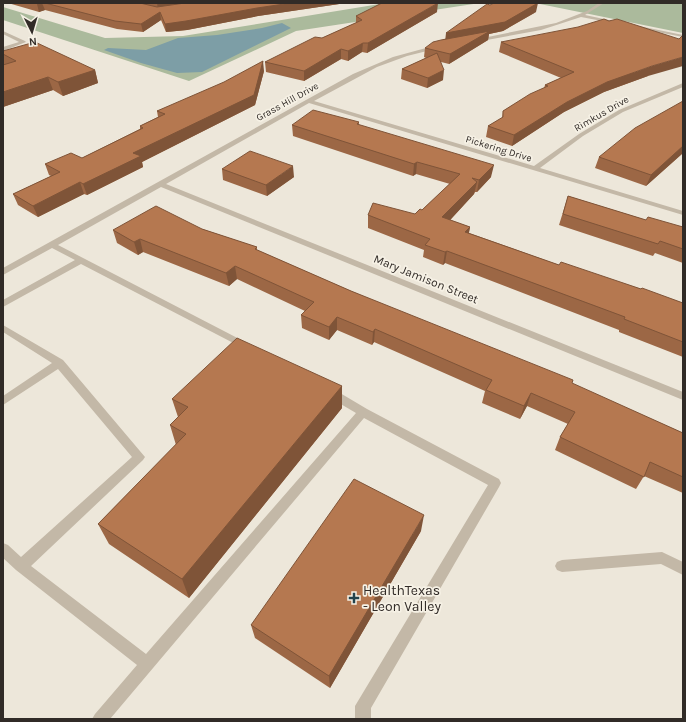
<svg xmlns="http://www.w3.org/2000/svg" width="686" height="722" font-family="Karla,sans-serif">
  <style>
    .green { fill: #abba9c }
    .water { fill: #7d9ea6 }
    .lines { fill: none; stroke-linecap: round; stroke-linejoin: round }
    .minor { fill: #c3b8a7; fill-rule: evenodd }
    .wall { fill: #9c6745 }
    .shaded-wall { fill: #7f5438 }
    .building { fill: #b57850; stroke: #7f5438 }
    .poi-dot { fill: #22434c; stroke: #f6f1e5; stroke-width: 1.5 }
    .labels { text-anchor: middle; stroke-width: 3.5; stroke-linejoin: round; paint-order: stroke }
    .far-street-label { font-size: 10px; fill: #312b27; stroke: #f6f1e5 }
    .street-label { font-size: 12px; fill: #312b27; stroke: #f6f1e5 }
    .near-poi-label { font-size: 14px; fill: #312b27; stroke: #f6f1e5; text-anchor: start }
  </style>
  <rect width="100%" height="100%" fill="#ede7da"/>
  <path class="green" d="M386 3H480L296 31 189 81 3 20V7L105 38 183 36Z
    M535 3H683V33Z"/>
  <path class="water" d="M282 23 291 28 202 72 177 73 141 63 104 50 108 48 146 50 178 38 217 35 262 28Z"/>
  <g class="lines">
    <path class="minor" d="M599 3H604L585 15 618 22V24L581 17 541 30 476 42 473 40 556 23 587 11Z
      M639 26 683 35V37L637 28Z
      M3 31 25 41 26 42 3 51V47L19 42 3 34Z
      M437 45 439 46V48L407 56 377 67 314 101 534 166 579 134 619 110 683 83V87L623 112 583 136 540 168 683 211V215L309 103 166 184 683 392V400L161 187 58 245 249 344 251 346 249 348H243L81 264 3 307V300L75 260 52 248 3 275V268L353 74 393 57Z
      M3 325 63 360 145 457 143 460 31 566 146 654 356 413 327 396 326 393 327 390H335L367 409 499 479 501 483 499 487 371 708V719H355V706L358 701 488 485 364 418 110 719H92L95 714 137 665 16 570 3 558V543L8 545 21 557 132 457 58 369 3 405V396L52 363 3 332Z
      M662 552 683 562V575L661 564 562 572 557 570 555 566 557 562 562 560Z"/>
  </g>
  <path class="wall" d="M8 3H346L258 16 187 30 166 32 161 20 143 32 117 29 45 10 39 12Z
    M437 12 367 53 362 52 348 61 341 59 304 81 266 72 265 62 322 38 356 23V16Z
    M536 12 503 31 489 34 488 40 449 64 441 62 443 80 427 88 401 79 402 69 426 58 424 57 425 48 445 39Z
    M501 42 648 76 604 92 564 112 512 146 486 137 488 126 502 118 503 111 544 88 545 85 561 78 499 52Z
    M3 51 95 70 98 83 63 96 53 90 3 107V65L4 64 3 61Z
    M264 71 255 105 142 162 143 167 87 195 84 194 38 217 18 205 13 194 51 176 49 175 45 164 82 158 140 129V126L158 117 157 111Z
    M683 101V153L646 186 595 168 599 157Z
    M359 122V125L491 177 477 192H475L474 194 450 220 470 227 469 233 559 265 641 289 683 303V357L619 332V330L445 263 443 265 423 257 424 250 368 228V215L415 214 422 210 450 184 416 174 413 176 293 136 292 125Z
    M222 169 294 177 267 196 223 180Z
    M568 196 646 220 683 227V263L655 253 653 256 559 225Z
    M202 229 257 247V250L351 291 572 384 683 433V493L644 476 636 489 555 450 560 437 568 424 527 406 520 419 482 403 485 391 374 342 372 345 337 330 329 340 302 328 301 315 305 311 237 279 229 286 143 252 138 255 117 243 113 230Z
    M342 386V408L189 598 109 544 98 524 176 445 170 425 178 417 172 399Z
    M421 531 330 688 255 638 251 625Z"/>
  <path class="shaded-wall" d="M40 3H42L45 10 39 12 37 4Z
    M157 3H205L158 10Z
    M291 3H346L258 16 187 30 166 32 165 24 257 8Z
    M438 3 437 12 367 53 368 43Z
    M538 3 536 12 503 31 489 34 488 40 449 64 450 54 445 42 446 33Z
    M160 12 161 20 143 32 141 24Z
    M363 43 362 52 348 61V51Z
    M341 49V59L304 81V71Z
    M683 57V66L648 76 604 92 564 112 512 146 514 135 567 102 607 82 652 66Z
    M263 61 264 71 255 105 142 162 143 167 87 195 83 184 133 153Z
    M95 70 98 83 63 96 58 82Z
    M444 70 443 80 427 88 428 78Z
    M48 77 53 90 3 107V92Z
    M683 146V153L646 186 651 175Z
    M417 162 416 174 413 176 414 164Z
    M494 165 491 177 477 192 479 180Z
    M293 166 294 177 267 196 266 185Z
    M80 182 84 194 38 217 33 206Z
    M477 182 474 194 441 230 442 217Z
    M470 227 467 240 465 232Z
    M140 239 143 252 138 255 134 242Z
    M447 251 445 263 443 265 445 252Z
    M235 266 237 279 229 286 226 273Z
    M337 317V330L329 340V327Z
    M375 329 374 342 372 345 373 332Z
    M342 386V408L189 598 182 579Z
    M531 393 527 406 520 419 524 406Z
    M424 515 421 531 330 688 329 676Z"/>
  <path class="building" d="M45 3H140L157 7 185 3H291L257 8 186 21 165 24 160 12 141 24 115 21Z
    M382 3H438L368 43H363L348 51 341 49 304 71 265 62 315 37 322 38 362 20 356 16Z
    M494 3H538L505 22 446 33 487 4 490 5Z
    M604 19 609 21 617 19 679 39 683 35V57L652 66 607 82 567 102 514 135 488 126 503 117V111L530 94 548 86 545 85 574 72 501 42 578 27Z
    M490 31 450 54 425 48 433 42 441 40Z
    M35 42 95 70 58 82 48 77 3 92V65L16 61 3 54V51Z
    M437 53 444 70 428 78 402 69Z
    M263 61 254 95 133 153 141 156 83 184 80 182 33 206 13 194 60 172 45 164 71 153 82 158 143 128 140 126 165 114 157 111 224 82Z
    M683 101V146L651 175 599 157 635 128Z
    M313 110 359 122 357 124 494 165 479 180 472 178 477 182 442 217 470 227 465 232 559 265 561 262 641 289 642 288 683 303V342L624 319 625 317 447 251 445 252 425 245 430 239 368 215 373 203 415 214 420 209 422 210 460 174 417 162 414 164 292 125Z
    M250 151 293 166 266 185 222 169Z
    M568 196 646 220 648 217 683 227V249L660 241 658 244 563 214Z
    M156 206 202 229 257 247 255 249 351 291 573 380 572 383 683 433V477L650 462 644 477 560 437 575 412 531 393 524 406 486 390 492 380 375 329 373 332 337 317 329 327 301 315 314 302 235 266 226 273 140 239 134 242 113 230Z
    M237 338 342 386 182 579 98 524 186 434 170 425 188 407 172 399Z
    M354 479 424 515 329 676 251 625Z"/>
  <path class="poi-dot" d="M352 592h4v4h4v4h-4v4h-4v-4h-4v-4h4z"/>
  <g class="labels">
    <g class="far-street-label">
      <text transform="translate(287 101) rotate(-29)" y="4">Grass Hill Drive</text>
      <text transform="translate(601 113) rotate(-30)" y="4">Rimkus Drive</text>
      <text transform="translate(499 148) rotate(17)" y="4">Pickering Drive</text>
    </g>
    <g class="street-label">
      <text transform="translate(426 279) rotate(22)" y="4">Mary Jamison Street</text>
    </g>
    <g class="near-poi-label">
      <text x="363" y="595">HealthTexas<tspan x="363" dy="16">- Leon Valley</tspan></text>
    </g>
  </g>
  <rect width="686" height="722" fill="none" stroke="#312b27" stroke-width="8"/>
  <g transform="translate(32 32) rotate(175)" stroke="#f6f1e5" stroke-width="3" paint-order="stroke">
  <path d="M0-3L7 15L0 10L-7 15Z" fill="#312b27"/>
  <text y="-6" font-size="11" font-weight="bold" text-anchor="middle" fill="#312b27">N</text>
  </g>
</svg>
